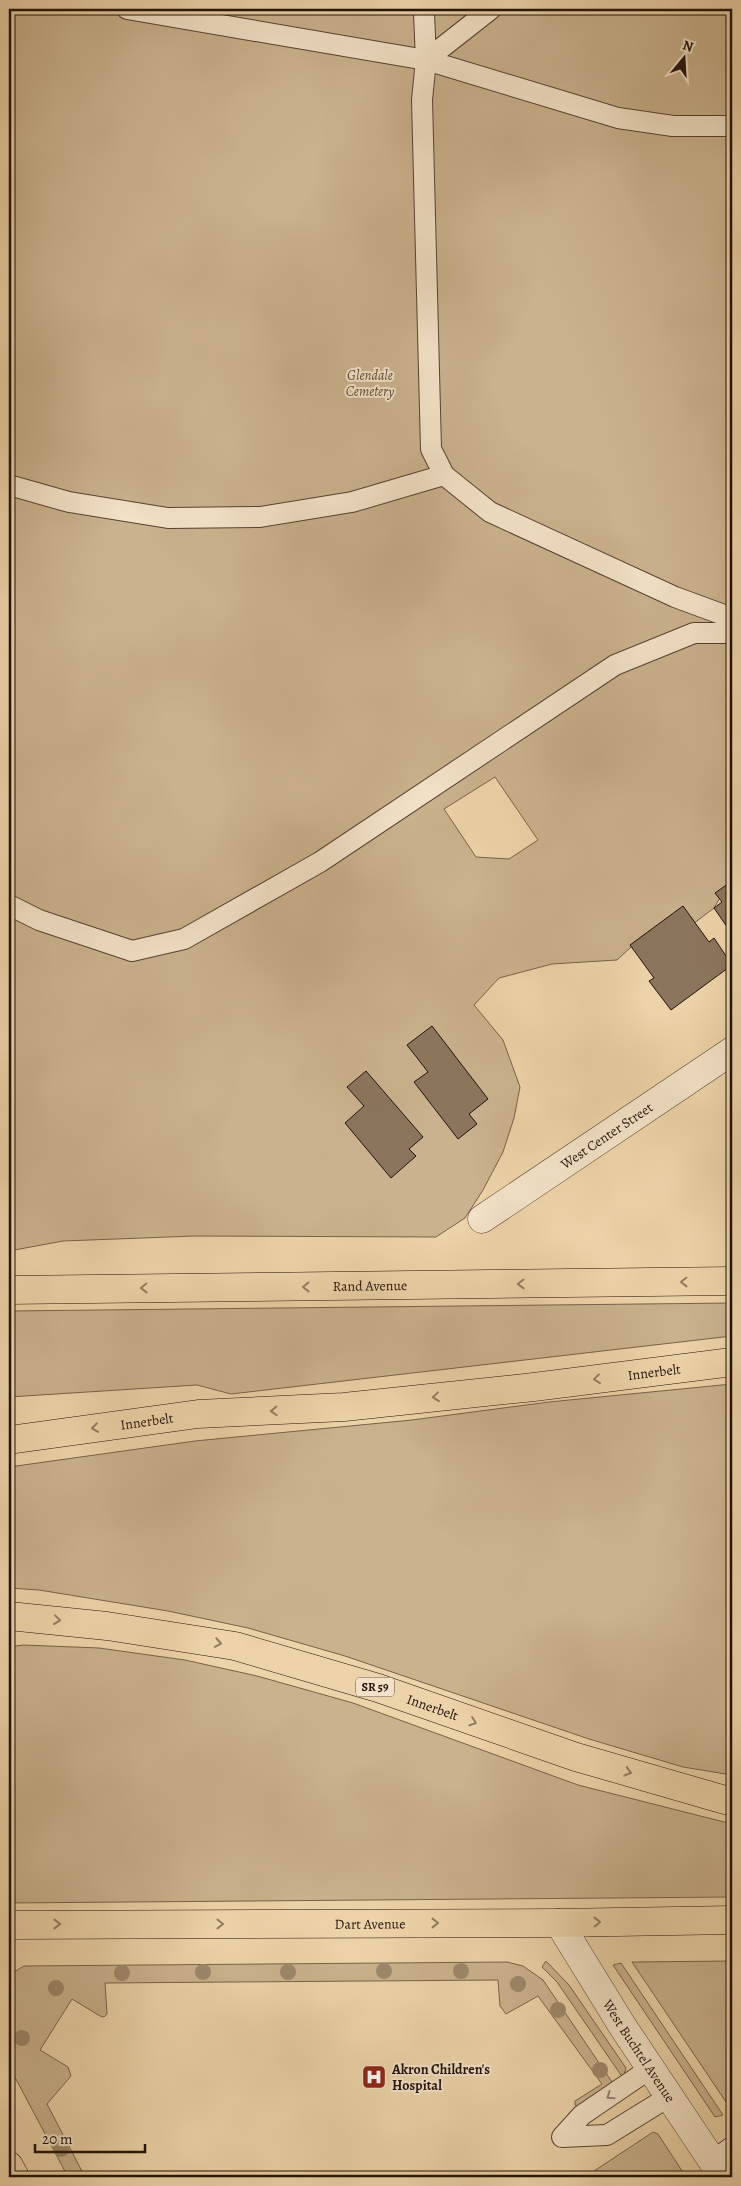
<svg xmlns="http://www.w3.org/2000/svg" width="741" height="2186" font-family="Alegreya,serif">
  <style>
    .green { fill: #cab28e; stroke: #76624c; fill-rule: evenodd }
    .building { fill: #8b765d; stroke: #21120b }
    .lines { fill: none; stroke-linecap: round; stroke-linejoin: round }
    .lane-casing { stroke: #544232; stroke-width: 22 }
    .street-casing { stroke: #544232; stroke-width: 29 }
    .primary-casing { stroke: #21120b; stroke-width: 29 }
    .highway-casing { stroke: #21120b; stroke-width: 29 }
    .lane { stroke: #f3e2c7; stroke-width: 20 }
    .street { stroke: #f3e2c7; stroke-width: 28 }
    .primary { stroke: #edd3a9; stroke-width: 28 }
    .highway { stroke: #edd3a9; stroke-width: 28 }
    .tree { fill: #9d886b }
    .oneway { stroke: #917c62 }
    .oneway2 { stroke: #948472 }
    .labels { text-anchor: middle; stroke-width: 4; stroke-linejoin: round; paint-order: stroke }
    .shield { fill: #f3e2c7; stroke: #605043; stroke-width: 1 }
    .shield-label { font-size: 12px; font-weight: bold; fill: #21120b }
    .park-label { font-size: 14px; font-style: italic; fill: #5c4a39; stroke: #f3e2c7 }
    .street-label { font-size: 14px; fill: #21120b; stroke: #f3e2c7 }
    .poi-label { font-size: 14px; font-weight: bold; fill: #21120b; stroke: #f3e2c7; text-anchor: start }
  </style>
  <rect width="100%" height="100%" fill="#edd3a9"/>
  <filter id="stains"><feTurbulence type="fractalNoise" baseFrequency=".004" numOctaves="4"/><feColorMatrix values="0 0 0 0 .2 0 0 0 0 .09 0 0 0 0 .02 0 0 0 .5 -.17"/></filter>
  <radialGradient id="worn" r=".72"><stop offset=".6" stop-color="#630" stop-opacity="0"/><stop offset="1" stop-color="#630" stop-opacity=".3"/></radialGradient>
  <path class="green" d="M9 9H732V877L714 908 689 927 645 934 617 960 552 964 499 978 474 1005 503 1040 520 1087 514 1118 503 1152 483 1190 465 1218 436 1237 195 1236 63 1241 9 1251ZM495 777 538 840 509 859 476 857 444 809Z
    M732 1303V1336L231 1394 197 1385 9 1397V1311Z
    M732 1384V1775L683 1767 589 1739 345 1656 248 1628 168 1611 39 1590 9 1588V1467L195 1441 412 1420 549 1402Z
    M23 1645 99 1648 185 1660 257 1676 353 1703 578 1785 732 1824V1897L9 1903V1647Z
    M546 1961 569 1985 626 2068 623 2078 557 1982 542 1967Z
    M732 1961V2111L632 1962Z
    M507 1962 523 1966 543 1980 614 2085 579 2107 575 2105V2101L602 2084 538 1996 506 2014 500 2006 498 1980 105 1983 107 2014 104 2017 100 2016 72 1999 40 2050 68 2067 71 2076 47 2104 85 2177H68L9 2066V1975L24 1966Z
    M621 1963 723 2115 715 2117 613 1965Z
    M653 2132 658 2134 686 2177H585Z"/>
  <path class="building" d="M732 881V934L714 908 722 902 715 893Z
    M683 906 709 942 714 938 732 965 671 1010 649 981 654 978 630 945Z
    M432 1026 488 1099 469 1114 477 1124 458 1139 414 1082 428 1072 407 1045Z
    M366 1071 423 1137 409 1149 416 1156 391 1178 345 1123 364 1106 347 1087Z"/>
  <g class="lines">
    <defs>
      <path id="lane" d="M127 9 426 60 618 118 673 126H732
        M422 9 424 13 426 60 422 100 431 449 444 475 490 512 675 597 732 618
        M426 60 491 9
        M9 485 69 502 168 518 260 517 352 502 444 475
        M9 905 39 920 132 951 184 939 320 862 615 665 694 633H732
        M651 2068 582 2115 562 2137 607 2135 670 2096
        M712 2161 732 2147"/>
      <g id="street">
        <path id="s1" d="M482 1219 732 1051"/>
        <path id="s2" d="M559 1923 623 2027 723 2177"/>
      </g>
      <g id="primary">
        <path id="s3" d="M9 1290 732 1281"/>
        <path id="s4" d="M9 1925 559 1923 732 1920"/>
        <path d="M9 2166 15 2177"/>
      </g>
      <g id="highway">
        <path id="s5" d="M9 1440 198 1414 344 1407 534 1387 732 1362"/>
        <path id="s6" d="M9 1616 107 1626 235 1646 378 1688 576 1757 732 1802"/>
      </g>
    </defs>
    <use href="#lane" class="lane-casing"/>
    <use href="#street" class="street-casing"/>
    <use href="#primary" class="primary-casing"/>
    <use href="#highway" class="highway-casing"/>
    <use href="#lane" class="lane"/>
    <use href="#street" class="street"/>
    <use href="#primary" class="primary"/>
    <use href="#highway" class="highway"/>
  </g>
  <g class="tree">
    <circle cx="384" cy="1971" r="8"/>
    <circle cx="461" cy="1971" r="8"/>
    <circle cx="203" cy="1972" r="8"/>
    <circle cx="288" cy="1972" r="8"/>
    <circle cx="122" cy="1973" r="8"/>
    <circle cx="518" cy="1984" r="8"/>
    <circle cx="56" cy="1988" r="8"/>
    <circle cx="558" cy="2010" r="8"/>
    <circle cx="22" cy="2038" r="8"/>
    <circle cx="600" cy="2070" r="8"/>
    <circle cx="61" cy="2149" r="8"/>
  </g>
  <defs><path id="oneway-chevron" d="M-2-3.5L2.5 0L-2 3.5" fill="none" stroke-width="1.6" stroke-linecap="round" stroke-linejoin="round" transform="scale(1.25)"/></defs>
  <g class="oneway">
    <use href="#oneway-chevron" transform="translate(684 1282) rotate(179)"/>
    <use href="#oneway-chevron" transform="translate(521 1284) rotate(179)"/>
    <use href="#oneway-chevron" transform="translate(306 1287) rotate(179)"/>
    <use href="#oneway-chevron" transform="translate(144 1288) rotate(179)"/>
    <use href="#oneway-chevron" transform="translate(597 1379) rotate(173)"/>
    <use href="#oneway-chevron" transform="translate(436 1397) rotate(174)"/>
    <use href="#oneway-chevron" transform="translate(274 1411) rotate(177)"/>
    <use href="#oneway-chevron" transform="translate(95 1428) rotate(172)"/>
    <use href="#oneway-chevron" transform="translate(57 1620) rotate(7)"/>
    <use href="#oneway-chevron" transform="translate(218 1643) rotate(10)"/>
    <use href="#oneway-chevron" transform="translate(473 1722) rotate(19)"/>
    <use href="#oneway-chevron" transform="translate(628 1772) rotate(16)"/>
    <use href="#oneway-chevron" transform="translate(597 1922) rotate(-1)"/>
    <use href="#oneway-chevron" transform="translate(435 1923)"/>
    <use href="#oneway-chevron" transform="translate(57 1924)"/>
    <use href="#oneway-chevron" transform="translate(220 1924)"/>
  </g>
  <use class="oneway2" href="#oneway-chevron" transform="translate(610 2096) rotate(145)"/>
  <defs>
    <symbol id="hospital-square" viewBox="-11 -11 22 22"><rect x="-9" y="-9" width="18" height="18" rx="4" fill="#8f2418" stroke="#f3e2c7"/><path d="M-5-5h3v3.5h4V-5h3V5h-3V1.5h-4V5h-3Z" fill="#fff"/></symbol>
  </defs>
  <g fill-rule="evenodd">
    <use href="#hospital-square" x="360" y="2063" width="28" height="28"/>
  </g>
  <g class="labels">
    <rect class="shield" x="356" y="1677.5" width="38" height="19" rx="4"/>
    <g class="shield-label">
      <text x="375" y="1691">SR 59</text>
    </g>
    <g class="park-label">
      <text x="370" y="380">Glendale<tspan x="370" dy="16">Cemetery</tspan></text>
    </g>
    <g class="street-label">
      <text dy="5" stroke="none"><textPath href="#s1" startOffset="150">West Center Street</textPath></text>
      <text dy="5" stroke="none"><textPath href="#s3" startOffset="361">Rand Avenue</textPath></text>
      <text dy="5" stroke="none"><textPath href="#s5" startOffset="649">Innerbelt</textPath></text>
      <text dy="5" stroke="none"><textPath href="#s5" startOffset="139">Innerbelt</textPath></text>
      <text dy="5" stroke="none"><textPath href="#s6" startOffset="435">Innerbelt</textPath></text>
      <text dy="5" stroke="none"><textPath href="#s4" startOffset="361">Dart Avenue</textPath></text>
      <text dy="5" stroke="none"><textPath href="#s2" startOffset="151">West Buchtel Avenue</textPath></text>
    </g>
    <g class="poi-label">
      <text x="392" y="2074">Akron Children's<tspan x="392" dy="16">Hospital</tspan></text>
    </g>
  </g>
  <rect width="741" height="2186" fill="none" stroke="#edd3a9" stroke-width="30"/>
  <rect x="10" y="10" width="721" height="2166" fill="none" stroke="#21120b" stroke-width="2.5"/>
  <rect x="15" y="15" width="711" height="2156" fill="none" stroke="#21120b"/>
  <g transform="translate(684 58) rotate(18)" stroke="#f3e2c7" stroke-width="4" paint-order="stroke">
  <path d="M0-4L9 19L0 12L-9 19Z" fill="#21120b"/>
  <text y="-8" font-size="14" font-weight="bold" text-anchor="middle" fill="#21120b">N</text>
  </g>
  <path d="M35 2144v8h110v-8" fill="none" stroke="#21120b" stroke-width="2.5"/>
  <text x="42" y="2144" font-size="15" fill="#21120b" stroke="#f3e2c7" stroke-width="4" paint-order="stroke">20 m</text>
  <rect width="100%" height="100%" filter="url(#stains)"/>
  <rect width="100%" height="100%" fill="url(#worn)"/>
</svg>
